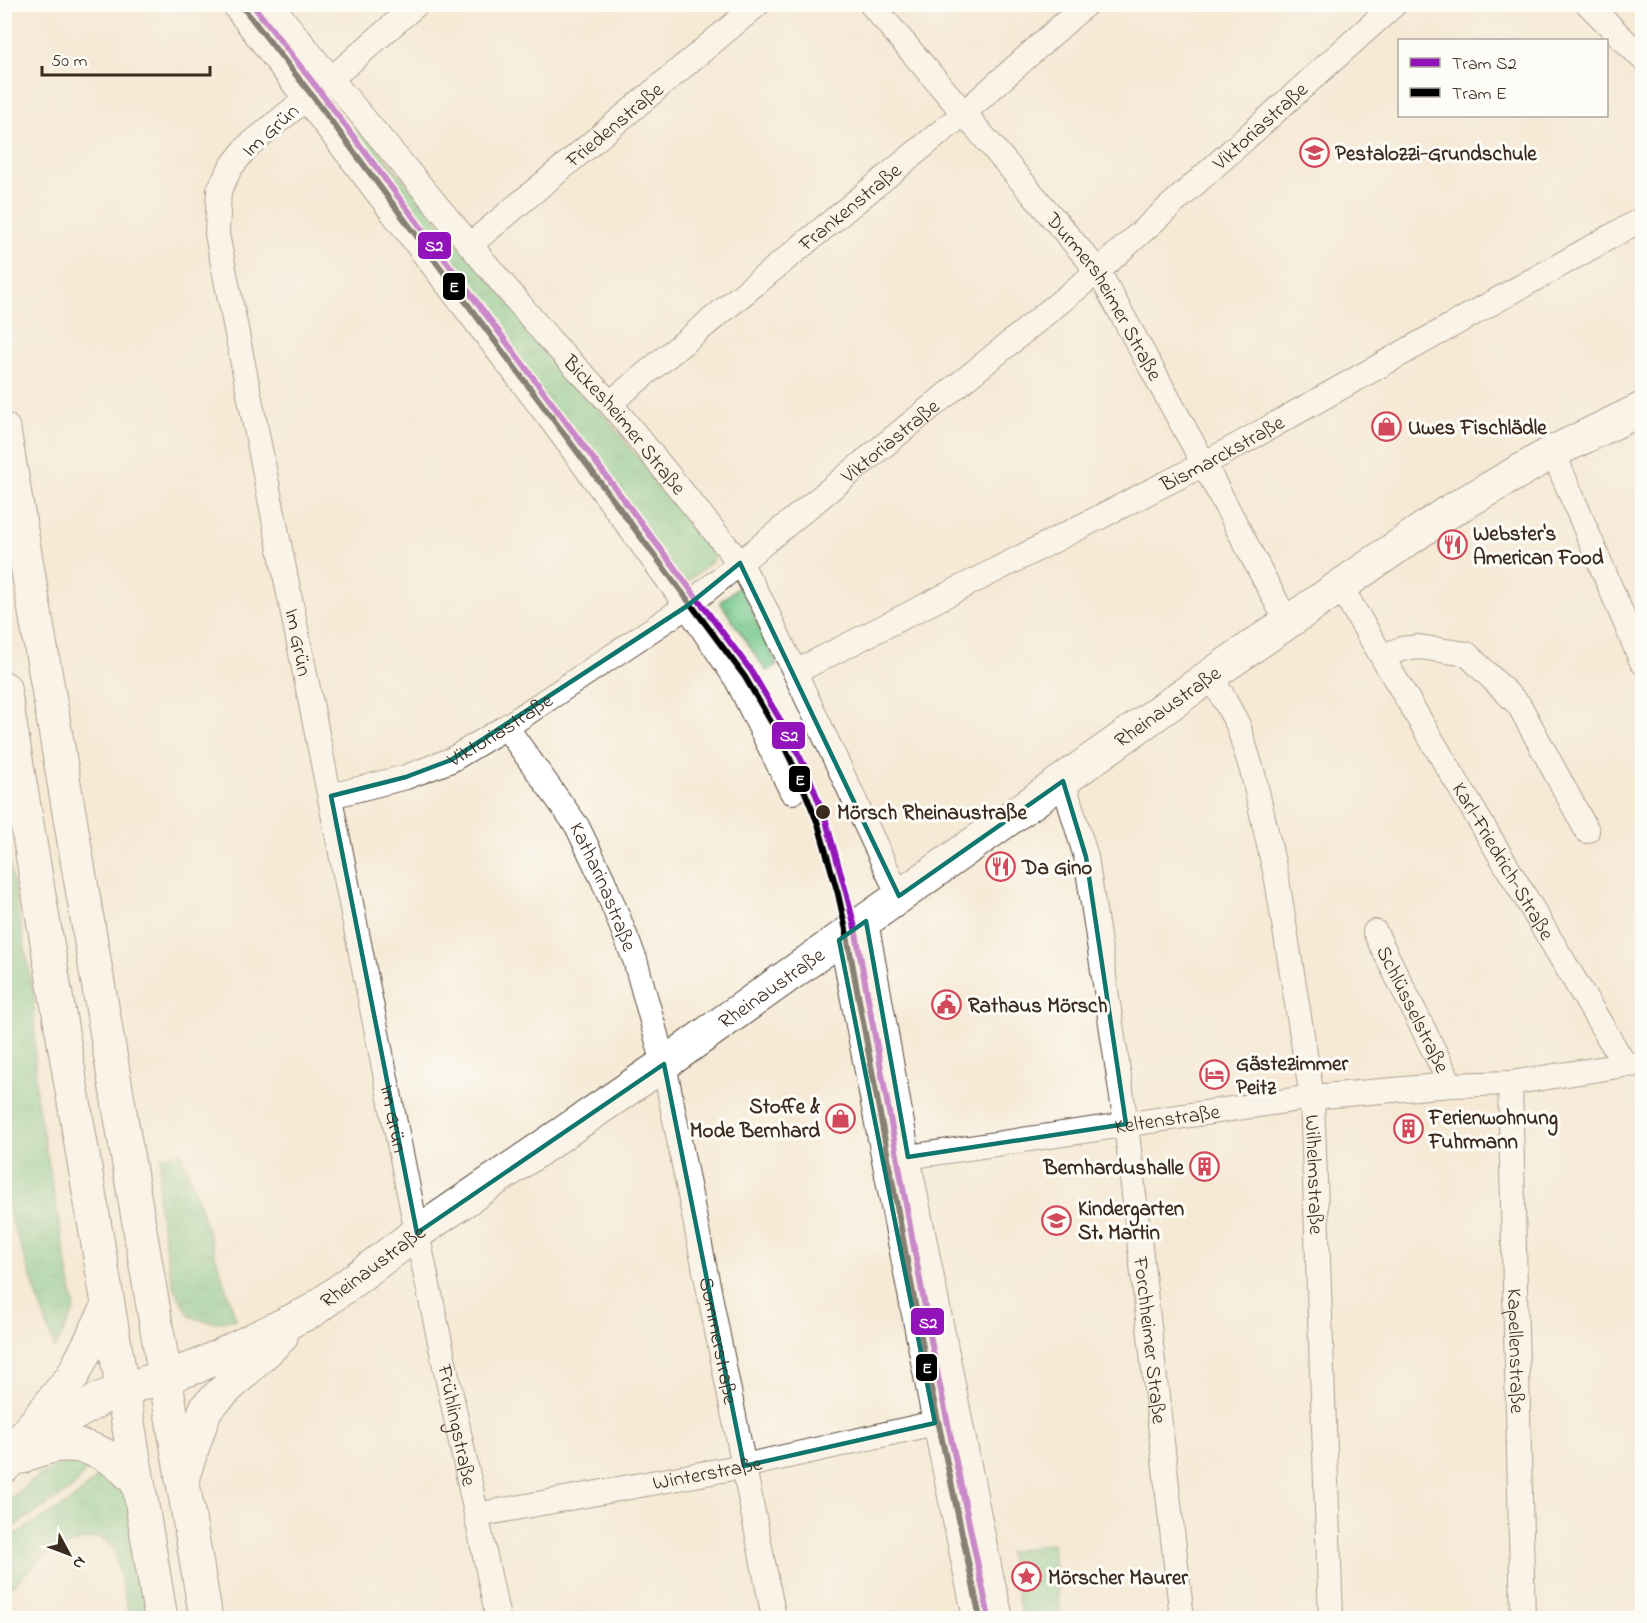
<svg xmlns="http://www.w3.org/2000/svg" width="1647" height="1623" font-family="'Indie Flower',sans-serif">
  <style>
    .grass { fill: url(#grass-tufts); stroke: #587954; stroke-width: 1.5 }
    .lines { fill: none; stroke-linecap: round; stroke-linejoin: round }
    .street-casing { stroke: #57473a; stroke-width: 26 }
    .secondary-casing { stroke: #57473a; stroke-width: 35 }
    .primary-casing { stroke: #57473a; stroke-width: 35 }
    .street { stroke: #fff; stroke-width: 24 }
    .secondary { stroke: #fff; stroke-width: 33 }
    .primary { stroke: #fff; stroke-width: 33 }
    .tram-1-casing { stroke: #fdfcf7; stroke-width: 10 }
    .tram-2-casing { stroke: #fdfcf7; stroke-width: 10 }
    .tram-1 { stroke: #9313ba; stroke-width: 6 }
    .tram-2 { stroke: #000; stroke-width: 6 }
    .marked { fill: none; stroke: #0f766e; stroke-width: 4.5; stroke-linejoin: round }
    .stop-dot { fill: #3b2a1e; stroke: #fdfcf7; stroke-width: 2 }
    .labels { text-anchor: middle; stroke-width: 6; stroke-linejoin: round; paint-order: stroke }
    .street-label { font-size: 21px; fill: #3b2a1e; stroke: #fdfcf7 }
    .poi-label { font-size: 21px; font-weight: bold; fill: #3b2a1e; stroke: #fdfcf7; text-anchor: start }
    .stop-label { font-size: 21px; font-weight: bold; fill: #3b2a1e; stroke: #fdfcf7; text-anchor: start }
    .line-badge { stroke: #fdfcf7; stroke-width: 2 }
    .badge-label { font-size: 16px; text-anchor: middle; font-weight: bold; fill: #fff }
  </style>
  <defs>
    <pattern id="grass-tufts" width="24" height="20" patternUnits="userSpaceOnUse" patternTransform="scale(1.5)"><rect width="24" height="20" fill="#76c88a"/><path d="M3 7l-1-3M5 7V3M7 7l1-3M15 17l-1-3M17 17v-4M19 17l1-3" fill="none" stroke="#62a370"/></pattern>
  </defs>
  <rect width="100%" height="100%" fill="#fdfcf7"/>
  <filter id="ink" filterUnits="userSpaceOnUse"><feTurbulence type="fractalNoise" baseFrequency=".0167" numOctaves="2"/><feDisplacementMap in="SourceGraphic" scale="12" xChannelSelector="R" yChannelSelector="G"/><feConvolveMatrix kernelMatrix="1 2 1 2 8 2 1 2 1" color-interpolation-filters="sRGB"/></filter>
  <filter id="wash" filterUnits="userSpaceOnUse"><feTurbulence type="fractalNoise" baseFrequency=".008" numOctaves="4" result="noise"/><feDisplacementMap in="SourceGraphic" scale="24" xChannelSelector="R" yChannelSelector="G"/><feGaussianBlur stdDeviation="1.35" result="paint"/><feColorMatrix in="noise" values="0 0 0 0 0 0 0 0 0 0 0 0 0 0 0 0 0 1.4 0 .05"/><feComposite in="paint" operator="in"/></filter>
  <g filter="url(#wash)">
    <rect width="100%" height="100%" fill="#f6ead6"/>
    <path class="grass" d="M360 128 599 409 715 553 713 561 687 582 678 580 345 137 351 130Z
      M740 586 777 665 766 671 720 602Z
      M4 833 34 997 36 1095 75 1309 55 1349 5 1200Z
      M182 1152 236 1319C218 1324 207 1323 190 1316L175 1290 169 1268 158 1202 161 1157Z
      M73 1460 92 1463 72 1489 5 1532V1504C29 1481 40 1471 73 1460Z
      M105 1467 127 1492 150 1618H130L114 1550 101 1537 86 1539 49 1552 5 1592 4 1542C26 1526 50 1515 72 1500 85 1491 95 1479 105 1467Z
      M1052 1543 1061 1618H1022L1008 1552Z"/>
  </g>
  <g filter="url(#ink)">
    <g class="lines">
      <defs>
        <g id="street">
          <path d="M233 4 554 424 687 606 737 680 792 792"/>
          <path id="s1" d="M271 4 331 79 549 339 610 403 740 563 764 606 899 896"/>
          <path id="s2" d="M417 4 347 65 248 146 231 167 219 190 217 234 417 1233 498 1618"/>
          <path id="s3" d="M871 4 1098 271 1204 464 1287 622"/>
          <path d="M1588 4 1642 58"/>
          <path id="s4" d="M470 245 758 4"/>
          <path id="s5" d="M610 403 964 113 1086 4"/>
          <path d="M1553 452 1642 662"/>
          <path id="s6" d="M1340 586 1625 1065"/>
          <path d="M1383 656 1401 649 1419 647 1467 654 1519 705 1587 831"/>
          <path id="s7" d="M795 672 1204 464 1642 219"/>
          <path id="s8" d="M1211 675 1238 725 1253 774 1277 880 1312 1097 1331 1618"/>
          <path id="s9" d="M506 727 577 826 603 880 635 960 664 1064 774 1618"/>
          <path id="s10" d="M1063 781 1086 857 1126 1124 1182 1618"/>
          <path id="s11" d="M331 796 406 777 451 760 506 727 687 606 1098 271 1395 4"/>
          <path d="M866 921 908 1157 990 1571 1001 1618"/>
          <path id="s12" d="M1375 932 1451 1085"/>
          <path d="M839 940 846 963 935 1423 975 1618"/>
          <path id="s13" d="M1510 1083 1523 1618"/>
          <path id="s14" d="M908 1157 1312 1097 1451 1085 1510 1083 1625 1065 1642 1064"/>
          <path id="s15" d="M477 1515 744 1466 935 1423"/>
        </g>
        <g id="secondary">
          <path d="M25 1435 72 1377 108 1307"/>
          <path d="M23 1457C30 1452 37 1451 45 1448 81 1438 113 1454 137 1482"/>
          <path id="s16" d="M4 1467 27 1444 51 1428 100 1399 121 1390 196 1367 312 1311 417 1233 664 1064 1211 675 1445 514 1553 452 1642 409"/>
          <path d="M182 1479 206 1408 281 1337"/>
        </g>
        <path id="primary" d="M4 430 206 1618
          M4 688 161 1618"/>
      </defs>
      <use href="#street" class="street-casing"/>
      <use href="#secondary" class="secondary-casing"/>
      <use href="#primary" class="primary-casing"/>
      <use href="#street" class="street"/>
      <use href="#secondary" class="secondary"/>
      <use href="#primary" class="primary"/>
      <defs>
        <path id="tram-1" d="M252 4 318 89 752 672 785 728 807 771 826 821 846 892 855 928 936 1367 989 1618"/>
        <path id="tram-2" d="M245 10 311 94 745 677 777 732 798 775 818 824 838 894 846 930 927 1369 980 1618"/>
      </defs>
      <use href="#tram-1" class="tram-1-casing"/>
      <use href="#tram-2" class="tram-2-casing"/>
      <use href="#tram-1" class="tram-1"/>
      <use href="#tram-2" class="tram-2"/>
    </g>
  </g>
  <path d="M0 0H1647V1623H0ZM740 563 899 896 1063 781 1086 857 1126 1124 908 1157 866 921 839 940 935 1423 744 1466 664 1064 417 1233 331 796 406 777 451 760 687 606Z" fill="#f6ead6" fill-opacity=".55" fill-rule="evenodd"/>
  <path class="marked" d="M740 563 899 896 1063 781 1086 857 1126 1124 908 1157 866 921 839 940 935 1423 744 1466 664 1064 417 1233 331 796 406 777 451 760 687 606Z"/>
  <defs>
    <symbol id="school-ring" viewBox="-11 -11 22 22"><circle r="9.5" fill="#fdfcf7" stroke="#d1495b" stroke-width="1.5"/><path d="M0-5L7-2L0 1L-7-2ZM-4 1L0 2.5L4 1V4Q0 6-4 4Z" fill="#d1495b"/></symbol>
    <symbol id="shop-ring" viewBox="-11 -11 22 22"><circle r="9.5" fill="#fdfcf7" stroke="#d1495b" stroke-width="1.5"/><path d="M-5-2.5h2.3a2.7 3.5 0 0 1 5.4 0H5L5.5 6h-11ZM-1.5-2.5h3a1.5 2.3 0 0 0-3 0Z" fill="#d1495b"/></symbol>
    <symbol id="restaurant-ring" viewBox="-11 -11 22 22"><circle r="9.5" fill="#fdfcf7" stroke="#d1495b" stroke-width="1.5"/><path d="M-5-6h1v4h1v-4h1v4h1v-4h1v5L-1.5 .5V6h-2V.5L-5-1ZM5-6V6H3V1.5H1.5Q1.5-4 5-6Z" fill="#d1495b"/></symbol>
    <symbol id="civic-ring" viewBox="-11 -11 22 22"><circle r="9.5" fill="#fdfcf7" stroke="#d1495b" stroke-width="1.5"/><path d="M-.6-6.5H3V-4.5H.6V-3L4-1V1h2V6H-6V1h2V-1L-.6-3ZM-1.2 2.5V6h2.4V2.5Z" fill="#d1495b"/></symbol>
    <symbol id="hotel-ring" viewBox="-11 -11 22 22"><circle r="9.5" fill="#fdfcf7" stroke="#d1495b" stroke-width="1.5"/><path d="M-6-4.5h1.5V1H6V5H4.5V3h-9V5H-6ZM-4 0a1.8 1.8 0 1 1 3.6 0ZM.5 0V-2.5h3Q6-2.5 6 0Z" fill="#d1495b"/></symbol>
    <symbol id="building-ring" viewBox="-11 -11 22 22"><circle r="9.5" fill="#fdfcf7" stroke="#d1495b" stroke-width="1.5"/><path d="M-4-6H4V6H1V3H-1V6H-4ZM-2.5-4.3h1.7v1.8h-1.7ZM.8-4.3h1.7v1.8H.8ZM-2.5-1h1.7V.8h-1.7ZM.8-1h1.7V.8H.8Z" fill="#d1495b"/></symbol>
    <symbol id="sight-ring" viewBox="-11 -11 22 22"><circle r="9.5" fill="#fdfcf7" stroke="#d1495b" stroke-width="1.5"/><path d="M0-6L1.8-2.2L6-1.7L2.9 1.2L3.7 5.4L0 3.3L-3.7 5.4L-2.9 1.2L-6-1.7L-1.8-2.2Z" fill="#d1495b"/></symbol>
  </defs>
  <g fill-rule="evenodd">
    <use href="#school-ring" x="1298" y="136" width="33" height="33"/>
    <use href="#shop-ring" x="1370" y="410" width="33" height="33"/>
    <use href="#restaurant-ring" x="1436" y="528" width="33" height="33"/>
    <use href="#restaurant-ring" x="984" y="850" width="33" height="33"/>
    <use href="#civic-ring" x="930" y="988" width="33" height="33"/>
    <use href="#hotel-ring" x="1198" y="1058" width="33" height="33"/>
    <use href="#shop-ring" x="824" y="1102" width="33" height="33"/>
    <use href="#building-ring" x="1392" y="1112" width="33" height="33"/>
    <use href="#building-ring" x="1188" y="1150" width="33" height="33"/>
    <use href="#school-ring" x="1040" y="1204" width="33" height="33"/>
    <use href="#sight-ring" x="1010" y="1560" width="33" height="33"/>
  </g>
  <circle class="stop-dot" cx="823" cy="812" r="8"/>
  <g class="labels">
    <g class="street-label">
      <text dy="7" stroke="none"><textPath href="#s4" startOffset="188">Friedenstraße</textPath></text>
      <text dy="7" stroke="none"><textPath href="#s11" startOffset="1155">Viktoriastraße</textPath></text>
      <text transform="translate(270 130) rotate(-42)" y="7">Im Grün</text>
      <text dy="7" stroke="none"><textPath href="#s5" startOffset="310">Frankenstraße</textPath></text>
      <text dy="7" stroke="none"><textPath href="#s3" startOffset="375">Durmersheimer Straße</textPath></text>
      <text dy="7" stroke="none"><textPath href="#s1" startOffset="550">Bickesheimer Straße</textPath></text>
      <text dy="7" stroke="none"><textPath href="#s11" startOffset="669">Viktoriastraße</textPath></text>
      <text dy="7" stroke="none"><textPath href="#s7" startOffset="480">Bismarckstraße</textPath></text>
      <text dy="7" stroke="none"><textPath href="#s2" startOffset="734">Im Grün</textPath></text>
      <text dy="7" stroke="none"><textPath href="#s16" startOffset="1396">Rheinaustraße</textPath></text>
      <text dy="7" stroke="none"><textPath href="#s11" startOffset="183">Viktoriastraße</textPath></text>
      <text dy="7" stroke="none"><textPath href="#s6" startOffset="320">Karl-Friedrich-Straße</textPath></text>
      <text dy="7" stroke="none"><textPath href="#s9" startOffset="188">Katharinastraße</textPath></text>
      <text dy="7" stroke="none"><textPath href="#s16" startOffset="910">Rheinaustraße</textPath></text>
      <text dy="7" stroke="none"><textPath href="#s12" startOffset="86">Schlüsselstraße</textPath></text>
      <text dy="7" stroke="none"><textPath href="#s2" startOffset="1220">Im Grün</textPath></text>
      <text dy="7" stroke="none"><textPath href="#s14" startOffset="262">Keltenstraße</textPath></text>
      <text dy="7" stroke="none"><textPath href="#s8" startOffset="514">Wilhelmstraße</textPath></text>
      <text dy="7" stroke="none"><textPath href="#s16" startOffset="424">Rheinaustraße</textPath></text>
      <text dy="7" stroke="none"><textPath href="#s9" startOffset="658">Sommerstraße</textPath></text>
      <text dy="7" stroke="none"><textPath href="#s10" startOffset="567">Forchheimer Straße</textPath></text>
      <text dy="7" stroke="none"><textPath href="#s13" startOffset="268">Kapellenstraße</textPath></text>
      <text dy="7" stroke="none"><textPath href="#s2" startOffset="1533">Frühlingstraße</textPath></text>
      <text dy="7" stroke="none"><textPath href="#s15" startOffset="234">Winterstraße</textPath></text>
    </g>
    <g class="poi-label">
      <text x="1335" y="160">Pestalozzi-Grundschule</text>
      <text x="1408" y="434">Uwes Fischlädle</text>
      <text x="1473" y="540">Webster's<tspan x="1473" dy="24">American Food</tspan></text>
      <text x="1022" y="874">Da Gino</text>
      <text x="968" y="1012">Rathaus Mörsch</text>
      <text x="1236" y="1070">Gästezimmer<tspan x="1236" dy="24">Peitz</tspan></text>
      <text x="820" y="1113" text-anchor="end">Stoffe &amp;<tspan x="820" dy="24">Mode Bernhard</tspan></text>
      <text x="1429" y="1124">Ferienwohnung<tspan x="1429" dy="24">Fuhrmann</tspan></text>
      <text x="1184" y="1174" text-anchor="end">Bernhardushalle</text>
      <text x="1078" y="1215">Kindergarten<tspan x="1078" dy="24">St. Martin</tspan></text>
      <text x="1048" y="1584">Mörscher Maurer</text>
    </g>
    <g class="stop-label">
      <text x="837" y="819">Mörsch Rheinaustraße</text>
    </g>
  </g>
  <g class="line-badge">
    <rect x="417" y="231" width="35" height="29" rx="6" fill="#9313ba"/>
    <rect x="442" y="272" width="24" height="29" rx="6" fill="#000"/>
    <rect x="771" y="721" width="35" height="29" rx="6" fill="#9313ba"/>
    <rect x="788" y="765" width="23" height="28" rx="6" fill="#000"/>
    <rect x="910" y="1307" width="35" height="29" rx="6" fill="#9313ba"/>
    <rect x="915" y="1353" width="23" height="29" rx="6" fill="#000"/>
  </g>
  <g class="badge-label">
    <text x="434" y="251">S2</text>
    <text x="454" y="292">E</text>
    <text x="789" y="741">S2</text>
    <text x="800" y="785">E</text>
    <text x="928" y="1328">S2</text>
    <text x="927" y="1373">E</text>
  </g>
  <rect width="1647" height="1623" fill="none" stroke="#fdfcf7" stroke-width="24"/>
  <rect x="1398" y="39" width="210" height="78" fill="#fdfcf7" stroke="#afa8a0" stroke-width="1.5"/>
  <rect x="1410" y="58" width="30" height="9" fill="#9313ba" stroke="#afa8a0" stroke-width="1.5"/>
  <text x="1452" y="69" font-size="18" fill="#3b2a1e">Tram S2</text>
  <rect x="1410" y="88" width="30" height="9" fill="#000000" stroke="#afa8a0" stroke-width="1.5"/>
  <text x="1452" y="99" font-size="18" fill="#3b2a1e">Tram E</text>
  <g transform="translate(69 1554) rotate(131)" stroke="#fdfcf7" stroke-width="4.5" paint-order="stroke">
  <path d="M0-4.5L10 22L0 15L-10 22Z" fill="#3b2a1e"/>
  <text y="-9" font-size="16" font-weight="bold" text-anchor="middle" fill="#3b2a1e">N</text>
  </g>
  <path d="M42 66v9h168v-9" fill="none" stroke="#3b2a1e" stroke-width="3"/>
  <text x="51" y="66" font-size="18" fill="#3b2a1e" stroke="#fdfcf7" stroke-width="4.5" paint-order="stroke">50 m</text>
</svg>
